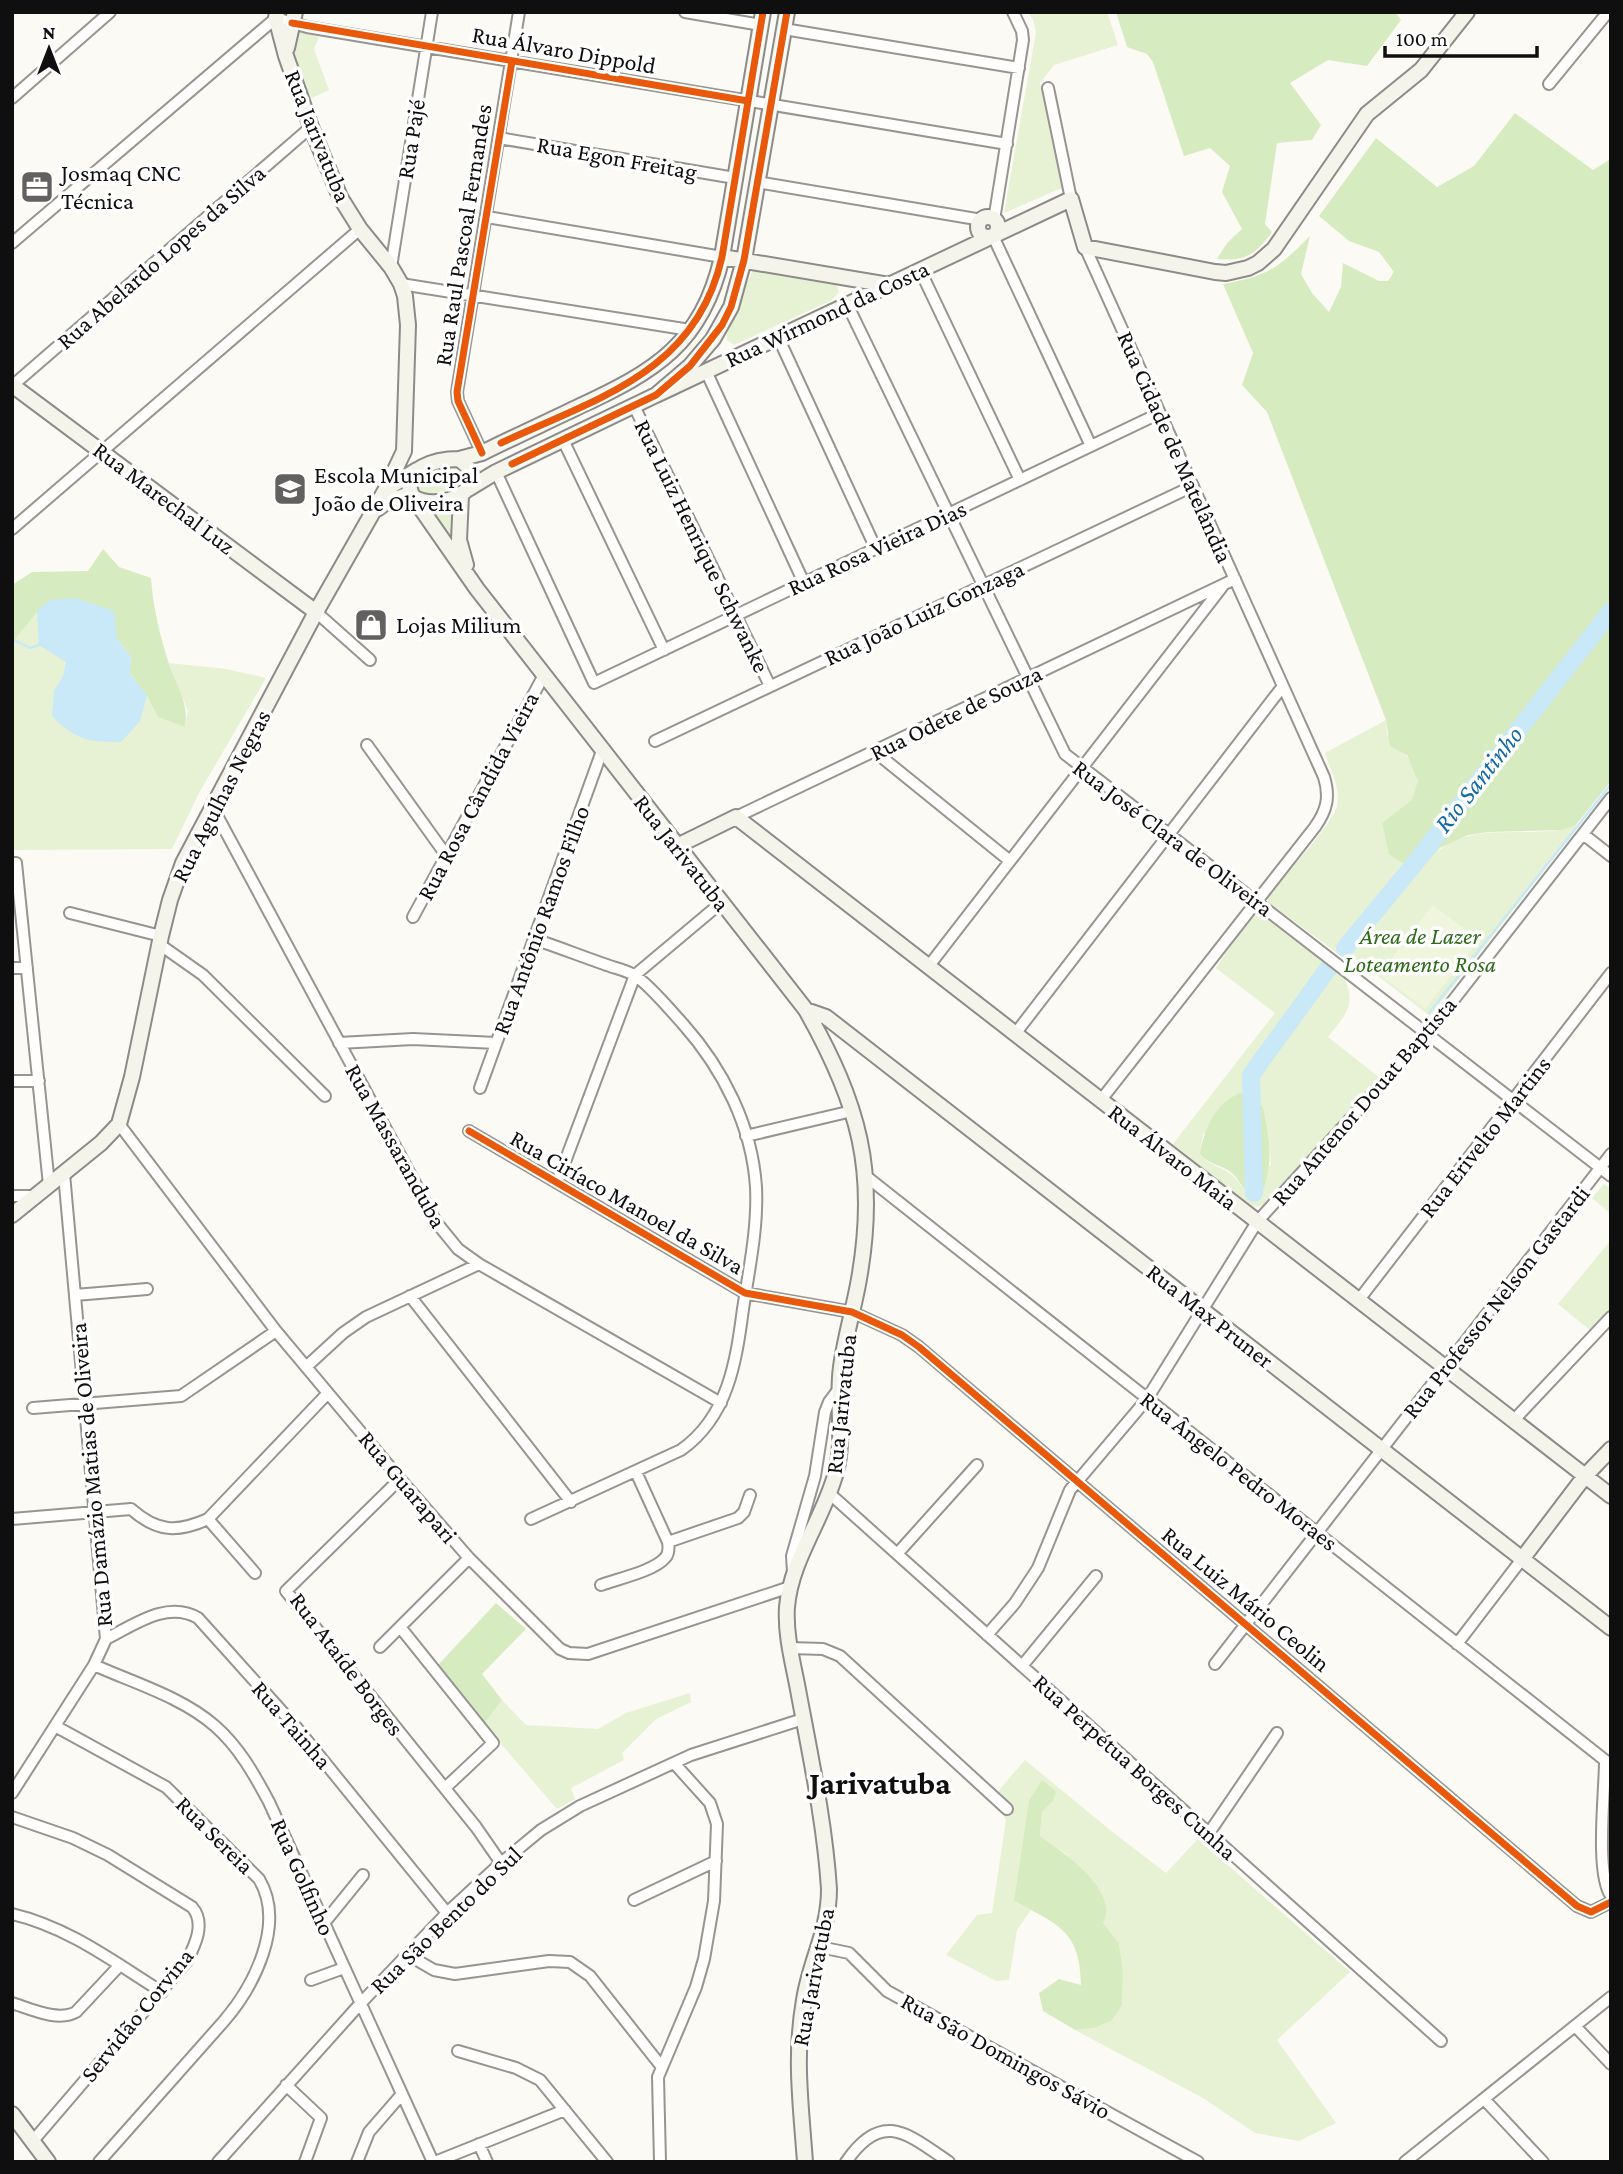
<svg xmlns="http://www.w3.org/2000/svg" width="1623" height="2174" font-family="'Crimson Pro',serif">
  <style>
    .green { fill: #e6f2d3; fill-rule: evenodd }
    .forest { fill: #d7ebc0 }
    .pitch { fill: #f0f6dd }
    .water { fill: #c9e8f8 }
    .lines { fill: none; stroke-linecap: round; stroke-linejoin: round }
    .stream { stroke: #c9e8f8; stroke-width: 2.5 }
    .river { stroke: #c9e8f8; stroke-width: 18 }
    .street-casing { stroke: #969592; stroke-width: 14 }
    .secondary-casing { stroke: #8c8b89; stroke-width: 18 }
    .street { stroke: #fffefd; stroke-width: 10 }
    .secondary { stroke: #f5f4eb; stroke-width: 14 }
    .cycleway-casing { stroke: #fff; stroke-width: 11 }
    .cycleway { stroke: #e8590c; stroke-width: 7 }
    .labels { text-anchor: middle; stroke-width: 7; stroke-linejoin: round; paint-order: stroke }
    .street-label { font-size: 24px; fill: #0f0f0f; stroke: #fff }
    .poi-label { font-size: 24px; fill: #0f0f0f; stroke: #fff; text-anchor: start }
    .park-label { font-size: 24px; font-style: italic; fill: #2e6b1b; stroke: #fff }
    .water-label { font-size: 26px; font-style: italic; fill: #116aa8; stroke: #fff }
    .district-label { font-size: 32px; font-weight: bold; fill: #0f0f0f; stroke: #fff }
  </style>
  <rect width="100%" height="100%" fill="#fcfaf4"/>
  <path class="green" d="M1028 12H1107L1118 45 1054 65 1040 83 1064 187 1004 213 1036 32 1033 19Z
    M293 29 319 37 314 49 329 90 310 99 292 52Z
    M754 267 836 283 839 292 832 300 734 345 727 340V329Z
    M456 466 463 476 461 489 426 494 420 491 417 485C424 469 440 467 456 466Z
    M455 505 453 532 456 549 430 511Z
    M75 598 114 611 117 639 158 717 185 726 188 711 169 663 226 669 266 678 199 793 172 849 12 850V639H15L37 611Z
    M1386 720 1387 734C1402 749 1432 780 1410 802 1402 810 1391 816 1382 823L1429 860C1468 816 1525 842 1575 826V831L1430 1016 1352 956 1340 955 1268 902V896C1282 878 1333 824 1337 806 1341 788 1330 770 1325 753Z
    M1261 913 1344 977C1357 1006 1345 1015 1328 1037L1380 1078 1284 1188 1263 1206 1255 1207 1247 1204 1173 1144 1275 1013 1216 968C1225 955 1247 916 1261 913ZM1263 1107 1269 1136 1271 1165 1241 1186C1229 1166 1214 1170 1200 1154L1203 1134Z
    M1604 1184 1611 1189V1214L1592 1198Z
    M1611 1240V1308L1591 1331 1558 1304Z
    M690 1693 691 1702 656 1719 622 1753 624 1760 571 1788 575 1799 557 1809 484 1724 502 1700 526 1725 598 1729 626 1713Z
    M1025 1760 1110 1830 1166 1873 1198 1839 1350 1972 1277 2040 1336 2123 1299 2141 1255 2133 1203 2098 1075 2030 1093 2028 1122 2005 1123 1972 1119 1943 1103 1923 1101 1892 1065 1853 1040 1836 1042 1812 1053 1801 1043 1780 1014 1901 1031 1910 1017 1930 1009 1980 996 1981 946 1955 977 1915 992 1913 1006 1820 995 1803 1000 1789Z"/>
  <path class="forest" d="M1116 12H1395L1401 20 1367 66 1328 60 1290 83 1321 125 1312 140 1277 143 1265 224 1272 232C1256 254 1245 262 1217 259L1227 243 1242 229 1222 192 1230 166 1210 148 1184 156 1153 62 1147 54 1127 47Z
    M1515 113 1593 170 1609 160 1611 163V781L1575 826 1561 830 1489 832 1468 835 1440 848 1429 860 1407 866 1389 854 1382 823 1412 800 1418 781 1407 755 1390 746 1386 720 1267 412 1242 385 1253 353 1223 284C1269 276 1278 268 1310 236L1301 274 1312 293 1329 312 1341 287 1343 263 1379 281H1388L1394 272 1379 252 1349 241 1319 216 1376 138 1437 187 1474 166Z
    M103 549 119 567 151 578C153 607 160 636 169 664 177 686 189 702 185 727L158 717 147 696 130 673 131 657 117 639 37 612 15 639H12V585L32 572 88 571Z
    M1244 1092 1263 1107C1270 1139 1273 1156 1264 1188L1248 1191C1240 1186 1238 1178 1232 1173 1221 1164 1211 1166 1200 1154 1204 1129 1217 1099 1244 1092Z
    M496 1603 526 1629 482 1674 502 1700 484 1724 438 1665Z
    M1042 1780 1056 1791 1053 1801 1042 1812 1040 1836C1062 1851 1102 1879 1106 1907 1107 1912 1105 1918 1103 1923L1119 1943 1123 1972 1122 2005 1111 2021 1093 2028 1075 2030 1043 2011 1039 1993 1059 1979 1081 1985C1080 1930 1058 1925 1014 1901L1029 1801Z"/>
  <path class="pitch" d="M1433 905 1479 940 1425 1009 1379 974Z"/>
  <path class="water" d="M75 598 114 611 117 639 131 657 130 674 147 696 140 721 121 742C90 743 74 739 52 716L54 691 63 676 66 662 39 645 37 611 50 600Z"/>
  <g class="lines">
    <path class="stream" d="M12 639 30 648 39 645
      M1429 1013 1611 784"/>
    <path class="river" d="M1345 948 1412 867 1611 611
      M1254 1193 1251 1075 1330 966"/>
    <defs>
      <path id="street" d="M685 12 761 25
        M784 29 1019 68
        M1549 84 1608 12
        M1048 88 1071 199
        M12 98 110 12
        M499 138 735 178
        M757 182 982 220
        M487 217 722 257
        M994 220 1023 40 1022 31 1013 12
        M993 236 1091 446
        M12 243 276 18 307 27 1007 144
        M1085 247 1324 777C1330 797 1327 810 1315 827L1101 1100
        M391 267 432 12
        M920 270 1020 480
        M401 284 690 330
        M847 304 1065 754 1611 1176
        M778 337 876 549
        M706 371 804 583
        M12 386 311 127
        M634 406 770 686
        M563 440 664 650
        M482 453 458 401 457 392 519 12
        M496 472 594 683 1160 413
        M12 529 360 229
        M316 612 370 660
        M655 741 1193 486
        M367 745 446 855
        M874 751 1010 861
        M213 808 436 1222 458 1249 479 1264 721 1403
        M736 817 1235 579
        M1583 834 1611 856
        M12 863H16L49 1185
        M70 913 161 936
        M413 917 544 675
        M159 944 203 975 325 1096
        M928 967 1222 587
        M12 968H27
        M1015 1034 1283 686
        M339 1043 413 1039 496 1043
        M12 1081H39
        M480 1088 602 751
        M119 1124 276 1331 400 1479 469 1558 560 1649 569 1653 588 1654 790 1587
        M469 1131 745 1293 852 1312 902 1335 919 1347 1577 1906 1591 1912 1611 1902
        M746 1136 852 1111
        M867 1177 1611 1765
        M557 1183 635 975 722 902
        M12 1196H34
        M75 1295 147 1289
        M410 1296 571 1502
        M1358 1301 1611 973
        M306 1367 343 1333 366 1317 479 1264
        M33 1408 181 1396 276 1331
        M1513 1421 1611 1317
        M400 1479 286 1591 476 1827 501 1863
        M829 1493 1441 2041
        M12 1519 131 1509C157 1532 177 1533 208 1519L328 1393
        M208 1519 255 1573
        M531 1519 681 1450C728 1417 736 1362 743 1309 749 1269 758 1228 756 1187 752 1126 723 1069 683 1024 671 1011 649 984 634 975 626 970 614 968 604 964 581 956 558 947 534 939
        M668 1542 738 1518 744 1512 750 1495
        M897 1554 977 1465
        M793 1572 792 1556 815 1476 825 1412 829 1402 838 1390
        M601 1585C617 1579 654 1571 665 1558 669 1554 669 1548 668 1542L636 1472
        M400 1627 493 1743 445 1788
        M987 1635 1015 1603 1038 1568 1070 1490 1147 1399 1257 1222 1427 1034 1611 798
        M106 1639C134 1625 167 1600 198 1618L296 1727 447 1913
        M1457 1644 1522 1559
        M380 1647 469 1558
        M790 1648 823 1649 840 1656 1007 1809
        M1215 1664 1611 1154
        M94 1665C134 1683 182 1697 215 1726 239 1747 254 1774 269 1802L433 2162
        M1022 1666 1096 1576
        M55 1726 166 1787 259 1879C286 1924 254 1986 224 2021L99 2162
        M1605 1761C1605 1792 1595 1873 1611 1896
        M12 1793 94 1665 106 1639 64 1174
        M12 1817 73 1838 108 1855 192 1907C206 1923 195 1945 187 1961L32 2142
        M1209 1833 1277 1733
        M634 1900 716 1861
        M12 1914C68 1927 114 1962 162 1992
        M324 1923 363 1875
        M820 1947 849 1953 887 1991 1198 2162
        M408 1955 434 1970 455 1974 549 1961 570 1962 590 1976 661 2066
        M311 1980 344 1968
        M12 2003C31 2009 58 2022 76 2012L120 1965
        M1575 2026 1611 2064
        M458 2051 516 2068 540 2080 607 2162
        M286 2085 321 2118 305 2162
        M1484 2099 1543 2162
        M479 2144 487 2162
        M218 2162 360 2004 447 1913 501 1863 541 1830 580 1806 691 1755 803 1719
        M357 2162 369 2132 402 2094
        M435 2162 565 2110
        M660 2162 658 2077 696 1987 704 1959 714 1901 717 1824 710 1803 674 1763
        M846 2162C882 2109 908 2134 949 2162
        M1405 2162 1611 1997"/>
      <path id="secondary" d="M277 12 276 18 286 56 311 127 340 197 360 229 391 267 401 284 405 296 408 325 404 451 387 487
        M287 48 295 12
        M978 227a10 10 0 1 1 20 0a10 10 0 1 1-20 0Z
        M722 257 889 285
        M12 385 316 612
        M656 395 1071 199 1085 247 1215 272 1226 273 1248 268 1258 263 1274 249 1367 114 1421 70 1467 12
        M459 459 482 453C514 437 547 422 580 406 655 371 702 344 722 257L763 12
        M468 489 496 472 656 395 690 366 713 339 731 307 744 260 787 12
        M461 496 459 540 466 565
        M413 497C441 514 497 486 459 459 438 459 397 468 413 497L477 589 806 1010C859 1104 878 1171 859 1279 854 1308 845 1337 841 1367 836 1402 845 1438 836 1472 824 1518 791 1559 787 1607 785 1637 794 1666 799 1695 811 1759 825 1825 829 1889 829 1931 810 1960 804 2000 794 2057 801 2105 805 2162
        M377 509 388 501 411 494
        M677 846 736 817 1611 1496
        M806 1010 826 1017 1611 1628
        M12 1215 101 1143 119 1124 132 1077 161 936 170 900 183 863 316 612 386 489 417 470
        M1522 1559 1585 1476 1611 1449
        M12 2114 48 2162"/>
    </defs>
    <use href="#street" class="street-casing"/>
    <use href="#secondary" class="secondary-casing"/>
    <use href="#street" class="street"/>
    <use href="#secondary" class="secondary"/>
    <defs>
      <path id="cycleway" d="M292 23 748 101
        M501 443C597 398 696 373 722 257L763 12
        M482 453 458 401 457 392 512 61
        M512 464 656 395 690 366 722 325 731 307 744 260 787 12
        M469 1131 745 1293 852 1312 902 1335 919 1347 1577 1906 1591 1912 1611 1902"/>
    </defs>
    <use href="#cycleway" class="cycleway-casing"/>
    <use href="#cycleway" class="cycleway"/>
  </g>
  <defs>
    <symbol id="office-square" viewBox="-11 -11 22 22"><rect x="-9" y="-9" width="18" height="18" rx="4" fill="#62615f" stroke="#fff"/><path d="M-6-3h4V-5.5h4V-3h4V5H-6ZM-1-4.5V-3h2v-1.5ZM-6 0V1H6V0Z" fill="#fff"/></symbol>
    <symbol id="school-square" viewBox="-11 -11 22 22"><rect x="-9" y="-9" width="18" height="18" rx="4" fill="#62615f" stroke="#fff"/><path d="M0-5L7-2L0 1L-7-2ZM-4 1L0 2.5L4 1V4Q0 6-4 4Z" fill="#fff"/></symbol>
    <symbol id="shop-square" viewBox="-11 -11 22 22"><rect x="-9" y="-9" width="18" height="18" rx="4" fill="#62615f" stroke="#fff"/><path d="M-5-2.5h2.3a2.7 3.5 0 0 1 5.4 0H5L5.5 6h-11ZM-1.5-2.5h3a1.5 2.3 0 0 0-3 0Z" fill="#fff"/></symbol>
  </defs>
  <g fill-rule="evenodd">
    <use href="#office-square" x="18" y="168" width="38" height="38"/>
    <use href="#school-square" x="271" y="470" width="38" height="38"/>
    <use href="#shop-square" x="352" y="606" width="38" height="38"/>
  </g>
  <g class="labels">
    <g class="street-label">
      <text transform="translate(564 50) rotate(10)" y="8">Rua Álvaro Dippold</text>
      <text transform="translate(318 136) rotate(68)" y="8">Rua Jarivatuba</text>
      <text transform="translate(411 139) rotate(-81)" y="8">Rua Pajé</text>
      <text transform="translate(617 158) rotate(10)" y="8">Rua Egon Freitag</text>
      <text transform="translate(463 235) rotate(-81)" y="8">Rua Raul Pascoal Fernandes</text>
      <text transform="translate(161 257) rotate(-41)" y="8">Rua Abelardo Lopes da Silva</text>
      <text transform="translate(827 314) rotate(-25)" y="8">Rua Wirmond da Costa</text>
      <text transform="translate(1175 447) rotate(66)" y="8">Rua Cidade de Matelândia</text>
      <text transform="translate(164 498) rotate(37)" y="8">Rua Marechal Luz</text>
      <text transform="translate(702 546) rotate(64)" y="8">Rua Luiz Henrique Schwanke</text>
      <text transform="translate(877 548) rotate(-25)" y="8">Rua Rosa Vieira Dias</text>
      <text transform="translate(924 613) rotate(-25)" y="8">Rua João Luiz Gonzaga</text>
      <text transform="translate(956 713) rotate(-26)" y="8">Rua Odete de Souza</text>
      <text transform="translate(221 796) rotate(-63)" y="8">Rua Agulhas Negras</text>
      <text transform="translate(478 796) rotate(-62)" y="8">Rua Rosa Cândida Vieira</text>
      <text transform="translate(1173 838) rotate(37)" y="8">Rua José Clara de Oliveira</text>
      <text transform="translate(682 853) rotate(52)" y="8">Rua Jarivatuba</text>
      <text transform="translate(541 920) rotate(-70)" y="8">Rua Antônio Ramos Filho</text>
      <text transform="translate(1364 1101) rotate(-49)" y="8">Rua Antenor Douat Baptista</text>
      <text transform="translate(1485 1137) rotate(-52)" y="8">Rua Erivelto Martins</text>
      <text transform="translate(396 1146) rotate(61)" y="8">Rua Massaranduba</text>
      <text transform="translate(1173 1157) rotate(38)" y="8">Rua Álvaro Maia</text>
      <text transform="translate(627 1202) rotate(30)" y="8">Rua Ciríaco Manoel da Silva</text>
      <text transform="translate(1496 1302) rotate(-52)" y="8">Rua Professor Nelson Gastardi</text>
      <text transform="translate(1210 1316) rotate(38)" y="8">Rua Max Pruner</text>
      <text transform="translate(841 1404) rotate(-84)" y="8">Rua Jarivatuba</text>
      <text transform="translate(1239 1471) rotate(38)" y="8">Rua Ângelo Pedro Moraes</text>
      <text transform="translate(91 1475) rotate(-95)" y="8">Rua Damázio Matias de Oliveira</text>
      <text transform="translate(408 1487) rotate(50)" y="8">Rua Guarapari</text>
      <text transform="translate(1246 1599) rotate(40)" y="8">Rua Luiz Mário Ceolin</text>
      <text transform="translate(347 1664) rotate(53)" y="8">Rua Ataíde Borges</text>
      <text transform="translate(292 1725) rotate(49)" y="8">Rua Tainha</text>
      <text transform="translate(1135 1767) rotate(42)" y="8">Rua Perpétua Borges Cunha</text>
      <text transform="translate(215 1835) rotate(45)" y="8">Rua Sereia</text>
      <text transform="translate(303 1877) rotate(66)" y="8">Rua Golfinho</text>
      <text transform="translate(446 1920) rotate(-44)" y="8">Rua São Bento do Sul</text>
      <text transform="translate(813 1977) rotate(-79)" y="8">Rua Jarivatuba</text>
      <text transform="translate(137 2015) rotate(-51)" y="8">Servidão Corvina</text>
      <text transform="translate(1006 2056) rotate(29)" y="8">Rua São Domingos Sávio</text>
    </g>
    <g class="poi-label">
      <text x="61" y="181">Josmaq CNC<tspan x="61" dy="28">Técnica</tspan></text>
      <text x="314" y="483">Escola Municipal<tspan x="314" dy="28">João de Oliveira</tspan></text>
      <text x="396" y="633">Lojas Milium</text>
    </g>
    <g class="park-label">
      <text x="1420" y="944">Área de Lazer<tspan x="1420" dy="28">Loteamento Rosa</tspan></text>
    </g>
    <g class="water-label">
      <text transform="translate(1478 779) rotate(-52)" y="9">Rio Santinho</text>
    </g>
    <g class="district-label">
      <text x="880" y="1794">Jarivatuba</text>
    </g>
  </g>
  <rect width="1623" height="2174" fill="none" stroke="#0f0f0f" stroke-width="28"/>
  <g transform="translate(49 49)" stroke="#ffffff" stroke-width="5" paint-order="stroke">
  <path d="M0-5L12 26L0 18L-12 26Z" fill="#0f0f0f"/>
  <text y="-10" font-size="19" font-weight="bold" text-anchor="middle" fill="#0f0f0f">N</text>
  </g>
  <path d="M1385 46v10h152v-10" fill="none" stroke="#0f0f0f" stroke-width="3.5"/>
  <text x="1396" y="46" font-size="21" fill="#0f0f0f" stroke="#ffffff" stroke-width="5" paint-order="stroke">100 m</text>
</svg>
